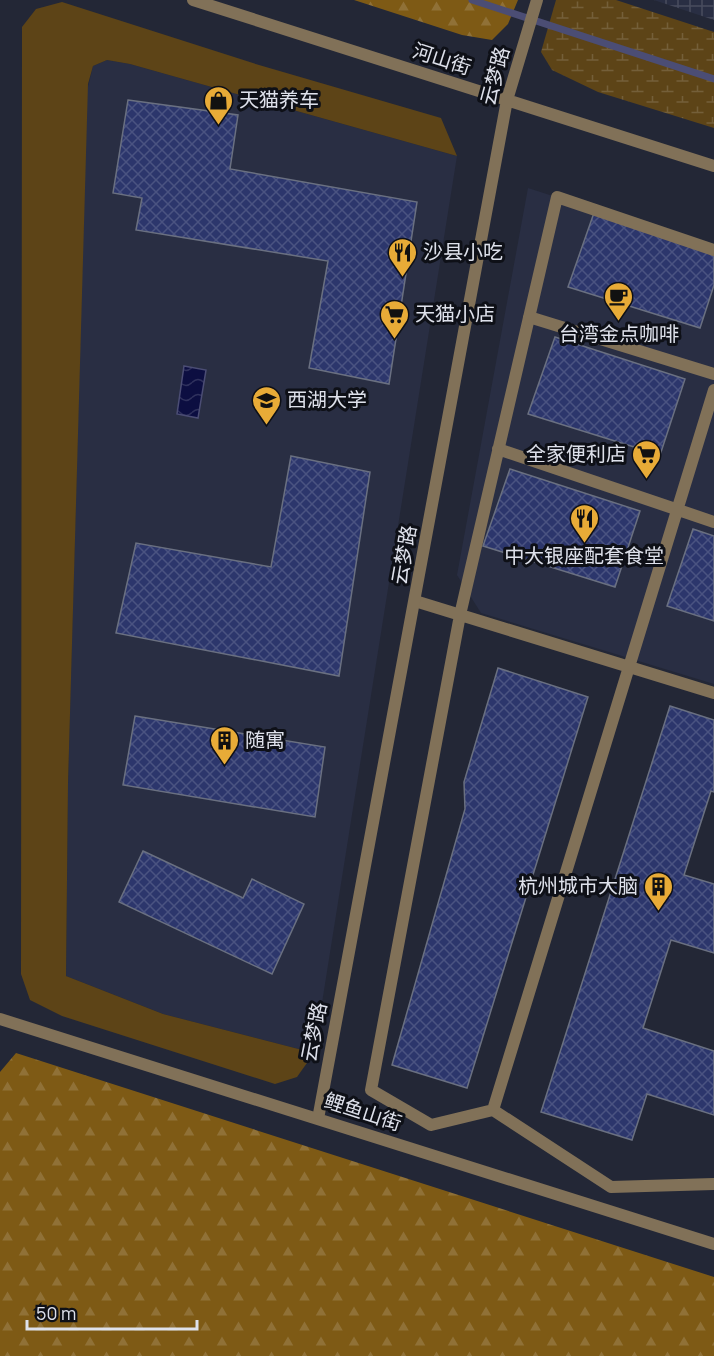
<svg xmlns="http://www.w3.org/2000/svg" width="714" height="1356" font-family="Manrope,'Noto Sans SC',sans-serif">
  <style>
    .built { fill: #292e43 }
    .industrial { fill: url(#industrial-grid) }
    .grass { fill: #5d4417 }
    .forest { fill: url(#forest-firs) }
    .wetland { fill: url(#wetland-marsh) }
    .water { fill: url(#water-waves); stroke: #4b4d74; stroke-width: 1.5 }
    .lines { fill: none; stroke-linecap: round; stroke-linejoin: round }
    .stream { stroke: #4b4d74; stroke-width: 7 }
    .building { fill: url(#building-cross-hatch); stroke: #6a7081; stroke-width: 1.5 }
    .minor { stroke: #817158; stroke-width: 12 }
    .tertiary { stroke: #817158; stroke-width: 12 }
    .labels { text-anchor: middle; stroke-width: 6; stroke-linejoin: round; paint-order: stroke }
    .street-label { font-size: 20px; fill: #dee1eb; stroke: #0e1017 }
    .poi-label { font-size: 20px; fill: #dee1eb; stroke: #0e1017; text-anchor: start }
  </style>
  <defs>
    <pattern id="industrial-grid" width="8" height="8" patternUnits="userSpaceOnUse" patternTransform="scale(1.5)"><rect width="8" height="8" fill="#292e43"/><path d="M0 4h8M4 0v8" fill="none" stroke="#484c5e"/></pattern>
    <pattern id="forest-firs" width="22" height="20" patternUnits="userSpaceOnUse" patternTransform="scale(1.5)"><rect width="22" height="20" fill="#7e5a15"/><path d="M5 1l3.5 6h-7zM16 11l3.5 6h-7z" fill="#907137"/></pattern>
    <pattern id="wetland-marsh" width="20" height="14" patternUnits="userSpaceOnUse" patternTransform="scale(1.5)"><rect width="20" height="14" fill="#5d4417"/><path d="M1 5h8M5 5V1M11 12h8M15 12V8" fill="none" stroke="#745f39"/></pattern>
    <pattern id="water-waves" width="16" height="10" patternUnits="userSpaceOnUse" patternTransform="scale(1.5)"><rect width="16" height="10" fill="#0c0e41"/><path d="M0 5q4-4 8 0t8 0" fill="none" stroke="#2f315d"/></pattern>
    <pattern id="building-cross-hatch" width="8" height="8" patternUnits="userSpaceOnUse" patternTransform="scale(1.5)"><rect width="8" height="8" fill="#2c366c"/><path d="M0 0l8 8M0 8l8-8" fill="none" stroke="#4a5381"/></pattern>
  </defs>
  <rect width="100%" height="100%" fill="#232736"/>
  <path class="built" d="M107 60 130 64 457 156 314 1053 163 1014 66 976 68 784 87 91 93 66Z
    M528 188 714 248V684L481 613 457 575Z"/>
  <path class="industrial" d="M654 0H714V20Z"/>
  <path class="grass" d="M62 2 259 65 441 118 457 156 130 64 107 60 93 66 88 84 68 784 66 976 163 1014 314 1053 297 1077 275 1084 62 1016 30 1000 21 974 22 27 36 9Z"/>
  <path class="forest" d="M354 0H518L508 24 492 40 462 35Z
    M16 1053 714 1277V1356H0V1072Z"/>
  <path class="wetland" d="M556 0H616L714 32V128L598 92 552 70 541 52Z"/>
  <path class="water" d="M184 366 206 370 198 418 177 414Z"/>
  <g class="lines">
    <path class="stream" d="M472 0 714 79"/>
  </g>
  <path class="building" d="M128 100 238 115 230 169 417 202 389 384 309 368 328 261 136 230 142 198 113 193Z
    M595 210 714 248V285L700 328 568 287Z
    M555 337 685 379 660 455 528 414Z
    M291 456 370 472 339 676 116 633 136 543 271 567Z
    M510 469 640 511 615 587 483 546Z
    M693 529 714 536V621L667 606Z
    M498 668 588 697 467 1088 392 1065 465 809 464 782Z
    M670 706 714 720V792L711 791 684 875 714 884V953L671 940 643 1028 714 1051V1115L647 1094 632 1140 541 1112Z
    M135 716 325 747 315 817 123 785Z
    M143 851 243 898 252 879 304 904 272 974 119 902Z"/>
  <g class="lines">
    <path class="minor" d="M529 317 714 374
      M714 390 493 1110 611 1187 714 1184
      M498 449 714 522
      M415 601 714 693
      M493 1110 431 1125 371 1090 460 615 557 197 714 250"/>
    <path class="tertiary" d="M193 0 714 166
      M0 1019 714 1244
      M318 1119 507 100 537 0"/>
  </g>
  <defs>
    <symbol id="shop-pin" viewBox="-11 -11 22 30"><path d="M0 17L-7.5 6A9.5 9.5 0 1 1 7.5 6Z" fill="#e8ab37" stroke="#0e1017"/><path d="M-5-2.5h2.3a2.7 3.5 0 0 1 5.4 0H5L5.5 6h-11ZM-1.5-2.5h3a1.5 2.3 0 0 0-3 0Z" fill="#111"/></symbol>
    <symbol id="restaurant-pin" viewBox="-11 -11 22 30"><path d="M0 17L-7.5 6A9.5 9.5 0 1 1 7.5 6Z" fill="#e8ab37" stroke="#0e1017"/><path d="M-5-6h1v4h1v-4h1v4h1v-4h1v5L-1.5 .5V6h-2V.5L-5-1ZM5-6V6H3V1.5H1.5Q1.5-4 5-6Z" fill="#111"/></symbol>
    <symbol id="cafe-pin" viewBox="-11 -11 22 30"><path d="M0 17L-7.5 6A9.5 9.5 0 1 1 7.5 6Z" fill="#e8ab37" stroke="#0e1017"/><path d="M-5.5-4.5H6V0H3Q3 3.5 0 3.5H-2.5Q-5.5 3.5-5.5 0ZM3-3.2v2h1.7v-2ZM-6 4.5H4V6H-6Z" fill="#111"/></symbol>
    <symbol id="supermarket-pin" viewBox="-11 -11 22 30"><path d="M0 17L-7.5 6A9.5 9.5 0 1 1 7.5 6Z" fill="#e8ab37" stroke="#0e1017"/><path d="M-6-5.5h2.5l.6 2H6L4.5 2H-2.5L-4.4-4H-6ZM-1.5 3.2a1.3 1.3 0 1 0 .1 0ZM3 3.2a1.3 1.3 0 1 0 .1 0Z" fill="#111"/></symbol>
    <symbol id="university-pin" viewBox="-11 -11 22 30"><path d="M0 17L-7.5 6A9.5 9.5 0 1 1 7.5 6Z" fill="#e8ab37" stroke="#0e1017"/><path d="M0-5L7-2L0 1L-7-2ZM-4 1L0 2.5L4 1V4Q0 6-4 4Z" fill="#111"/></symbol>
    <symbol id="building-pin" viewBox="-11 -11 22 30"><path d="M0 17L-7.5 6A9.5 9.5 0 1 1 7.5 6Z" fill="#e8ab37" stroke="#0e1017"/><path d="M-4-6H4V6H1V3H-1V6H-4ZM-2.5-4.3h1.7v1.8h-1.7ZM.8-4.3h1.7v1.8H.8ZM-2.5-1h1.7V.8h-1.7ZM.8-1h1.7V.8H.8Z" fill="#111"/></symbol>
  </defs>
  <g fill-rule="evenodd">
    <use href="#shop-pin" x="202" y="84" width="33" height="45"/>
    <use href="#restaurant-pin" x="386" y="236" width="33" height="45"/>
    <use href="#cafe-pin" x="602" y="280" width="33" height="45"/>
    <use href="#supermarket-pin" x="378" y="298" width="33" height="45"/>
    <use href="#university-pin" x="250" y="384" width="33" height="45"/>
    <use href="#supermarket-pin" x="630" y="438" width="33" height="45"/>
    <use href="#restaurant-pin" x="568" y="502" width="33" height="45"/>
    <use href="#building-pin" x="208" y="724" width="33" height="45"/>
    <use href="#building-pin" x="642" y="870" width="33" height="45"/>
  </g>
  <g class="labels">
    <g class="street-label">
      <text transform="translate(442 59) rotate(18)" y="7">河山街</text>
      <text transform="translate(495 76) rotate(-75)" y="7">云梦路</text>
      <text transform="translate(404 555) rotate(-80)" y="7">云梦路</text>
      <text transform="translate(314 1032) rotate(-79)" y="7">云梦路</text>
      <text transform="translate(363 1112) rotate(18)" y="7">鲤鱼山街</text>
    </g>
    <g class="poi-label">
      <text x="239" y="107">天猫养车</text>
      <text x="423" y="259">沙县小吃</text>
      <text x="415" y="321">天猫小店</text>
      <text x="619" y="341" text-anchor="middle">台湾金点咖啡</text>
      <text x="287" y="407">西湖大学</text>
      <text x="626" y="461" text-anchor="end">全家便利店</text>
      <text x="584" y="563" text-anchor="middle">中大银座配套食堂</text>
      <text x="245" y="747">随寓</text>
      <text x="638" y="893" text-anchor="end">杭州城市大脑</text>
    </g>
  </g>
  <path d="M27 1320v9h170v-9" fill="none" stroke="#dee1eb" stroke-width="3"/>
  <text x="36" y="1320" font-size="18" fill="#dee1eb" stroke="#0e1017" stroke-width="4.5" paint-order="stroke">50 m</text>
</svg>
